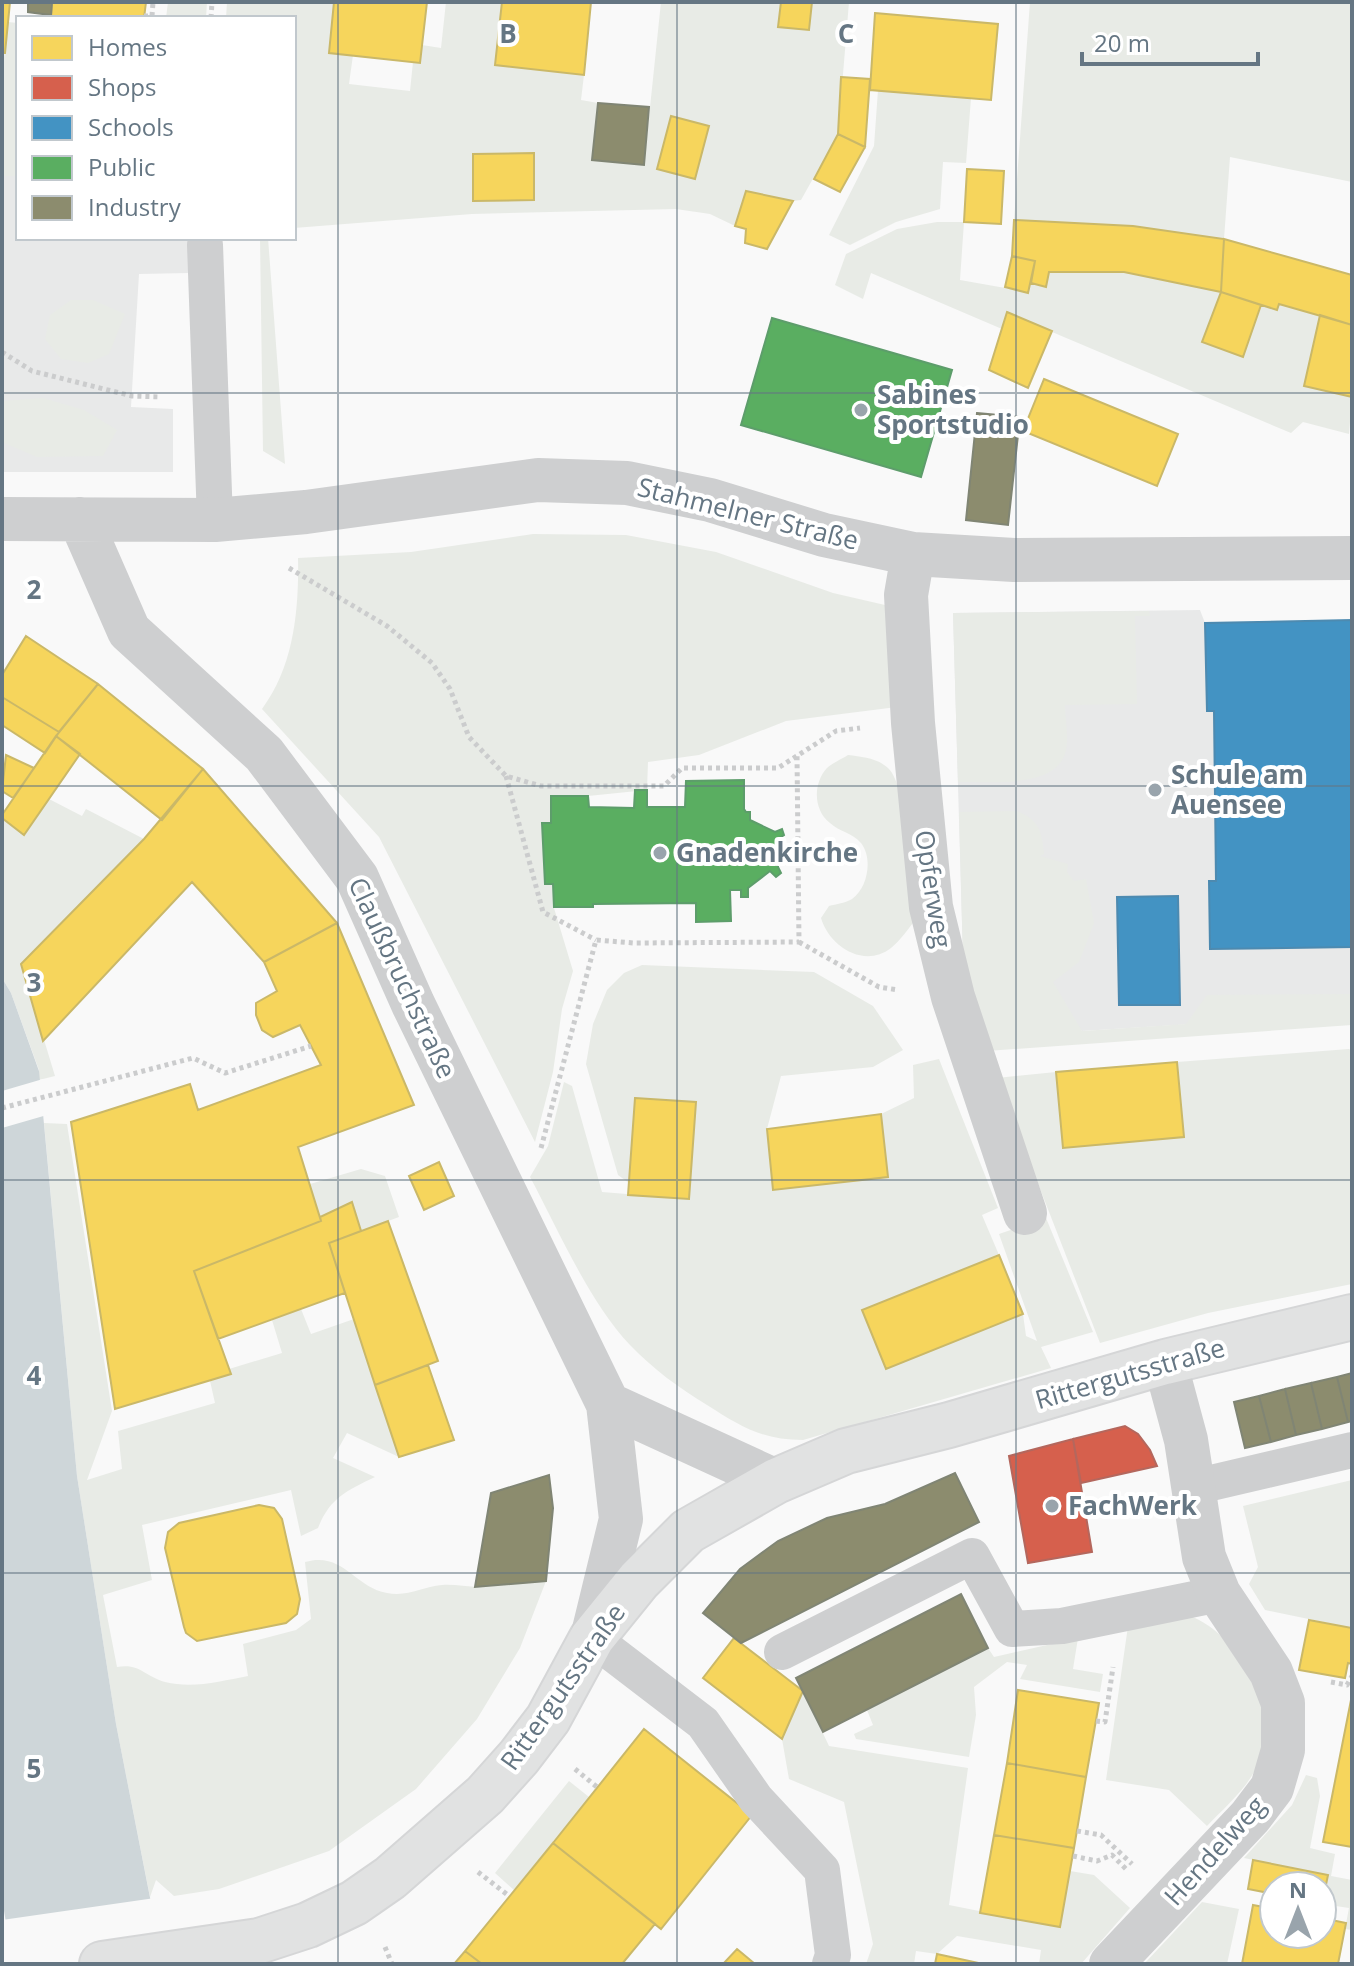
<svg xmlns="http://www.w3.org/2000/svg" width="1354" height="1966" font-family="'Open Sans',sans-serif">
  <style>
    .built { fill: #e8e9e9 }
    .green { fill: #e8ebe6; fill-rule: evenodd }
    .water { fill: #ced6d9 }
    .pier { fill: #f9f9f9 }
    .homes { fill: #f6d55c; stroke: #cab868; stroke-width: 2 }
    .shops { fill: #d6604d; stroke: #b4675d; stroke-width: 2 }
    .schools { fill: #4393c3; stroke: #4d8ab0; stroke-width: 2 }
    .public { fill: #5aae61; stroke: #5d9d6b; stroke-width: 2 }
    .industry { fill: #8c8c6e; stroke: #808574; stroke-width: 2 }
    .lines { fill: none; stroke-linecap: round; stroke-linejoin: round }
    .secondary-casing { stroke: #d5d6d7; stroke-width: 48 }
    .path { stroke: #cbcccd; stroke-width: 5; stroke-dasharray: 4 4; stroke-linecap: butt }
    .service { stroke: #cecfd0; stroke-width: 36 }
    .minor { stroke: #cecfd0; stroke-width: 44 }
    .secondary { stroke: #e1e2e2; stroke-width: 44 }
    .grid { fill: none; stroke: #657683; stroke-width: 2; stroke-opacity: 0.55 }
    .poi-dot { fill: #99a4ac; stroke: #fff; stroke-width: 3 }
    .labels { text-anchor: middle; stroke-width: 8; stroke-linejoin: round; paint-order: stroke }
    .poi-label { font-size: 26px; font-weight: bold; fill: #657683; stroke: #fff; text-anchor: start }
    .street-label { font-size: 26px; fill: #657683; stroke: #fff }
    .grid-label { font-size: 26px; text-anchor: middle; font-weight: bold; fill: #657683; stroke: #fff; stroke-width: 8; stroke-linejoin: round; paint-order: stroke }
  </style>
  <rect width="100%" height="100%" fill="#f9f9f9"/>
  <path class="built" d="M2 176H18V238H189V273L139 274 131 407 173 409V472H2Z
    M1200 610 1205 623 1352 620V1014L1082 1031 963 958 953 613Z"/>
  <path class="green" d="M168 2H207L206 18H166Z
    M227 2H334L329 53 353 55 349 84 410 91 413 62H420L422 45 441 48 446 2H502L495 65 584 75 581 100 598 103 644 165 661 2H781L778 27 808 30 812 2H849L838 134 801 200 793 201 746 192 735 226 710 214 676 209 472 214 294 228V18H226ZM534 153V200L473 201V154Z
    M1030 2H1352V182L1230 157 1224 239 1133 226 1014 220Z
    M8 22 18 23V176H2V75Z
    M878 90 971 98 966 163 943 162 940 209 896 222 850 245 829 235 874 146Z
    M937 222H964L960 280 1028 292 1031 283 1046 286 1049 272H1124L1221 292 1203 342 1242 357 1261 305 1277 310 1279 304 1320 315 1304 386 1352 397 1349 434 1303 422 1291 433 1007 313 1002 329 871 273 863 299 835 285 846 254 897 229Z
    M260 238H268L285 464 263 451Z
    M71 300H93L125 314 109 354 88 363 61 359 45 339 50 315Z
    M43 398 84 410 117 430 103 456 37 457 2 442 4 401Z
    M533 534 626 535 716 552 833 593 885 605 897 707 786 721 699 755 648 762 647 790 588 796 551 797V823L542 824 545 883 553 884 554 908 573 971 562 1009 553 1072 535 1142 379 837 262 709C294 666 299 610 298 558L411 552Z
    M1149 611 1150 616H1135L1137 704 1065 705C1065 719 1069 737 1066 750 1058 790 988 781 958 782L953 613Z
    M848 755C863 757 877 758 888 768 908 786 913 889 916 919 909 928 900 941 891 948 864 969 829 946 821 918L829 906C836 904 846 903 852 899 868 888 873 858 861 843 851 832 840 832 830 823 813 810 813 783 827 768 832 763 842 759 848 755Z
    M49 799 82 816 86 809 144 839 21 964 55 1076 39 1080V1070L11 993 2 978V818L25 835Z
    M1016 811C1039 819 1042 832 1044 854L1040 856 1068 864 1067 872 1074 881 1086 879 1094 923 1079 962 1053 982 1082 1031 1186 1024 1207 995 1352 994V1025L987 1051 963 958 959 812Z
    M642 965 814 972 873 1006 903 1050 873 1067 781 1076 767 1129 773 1190 888 1177 881 1114 914 1098 913 1065 939 1059 998 1208 982 1215 999 1255 862 1310 886 1369 1023 1314 1026 1336 1037 1341 999 1234 1046 1218 1093 1332 1041 1347 1051 1368 803 1440C762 1440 740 1426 707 1405 679 1388 653 1369 630 1345 589 1302 558 1229 530 1177L548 1146 564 1082 572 1086 602 1192 689 1199 695 1102 635 1098 629 1183 618 1175 586 1064 593 1024 607 990 624 973Z
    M1349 1049 1352 1051V1284L1208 1313 1100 1343 997 1078 1056 1072 1063 1148 1184 1137 1177 1062Z
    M44 1123 67 1124 112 1411 87 1480 122 1469 118 1431 215 1403 210 1381 230 1374 229 1369 282 1353 272 1320 301 1309 311 1334 354 1319 399 1457 347 1433 333 1458 375 1477C346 1491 330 1498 318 1528L301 1536 291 1490 142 1525 152 1580 103 1595 117 1667C140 1663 144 1676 165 1682 193 1689 221 1681 248 1676L243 1644 296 1630 311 1619 305 1562C343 1551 354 1587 387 1593 408 1597 422 1587 442 1585 454 1584 466 1587 479 1587 501 1586 524 1583 546 1581L520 1648 477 1719 416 1789 329 1851 219 1889 174 1896 156 1880 150 1897 116 1724 77 1476Z
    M361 1169 385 1176 399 1217 361 1231 351 1202 320 1217 310 1184Z
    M1352 1480V1628L1265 1610 1249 1584 1258 1567 1243 1506Z
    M1190 1616C1241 1635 1280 1713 1258 1764 1247 1789 1225 1807 1207 1826L1169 1790 1106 1780 1128 1626Z
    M1078 1638 1073 1669 1103 1674 1100 1692 1020 1679 1027 1665 1007 1662 974 1687 976 1715 969 1757 856 1739 854 1734 873 1725 867 1710 988 1648 994 1657Z
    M803 1691 829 1746 968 1768 949 1905 1059 1927 1070 1871 1094 1875 1130 1908 1081 1964H1039L1041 1950 957 1936 937 1954 916 1951 914 1964H866L873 1944 844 1802 789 1779 782 1739Z
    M1306 1775 1317 1778 1320 1796 1310 1848 1335 1854 1331 1876 1352 1880V1930L1345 1929 1349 1908 1322 1904 1327 1875 1244 1858 1292 1805Z
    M569 1781 589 1797 514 1890 495 1873Z
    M1202 1902 1239 1909 1227 1964H1144Z"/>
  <path class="water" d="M2 978 11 993 39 1071 77 1476 116 1724 163 1964H13L2 1899Z"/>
  <path class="pier" d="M43 1079 47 1115 2 1128V1091Z
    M155 1898 167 1964H9L2 1920Z"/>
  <path class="homes" d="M2 2H10L5 53H2Z
    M52 2H146L144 18H51Z
    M334 2H427L420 63 329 53Z
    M502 2H591L584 75 495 65Z
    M781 2H812L809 30 778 27Z
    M875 13 998 24 991 100 870 90Z
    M841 77 870 79 865 147 838 134Z
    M671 116 709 126 695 179 657 169Z
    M838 134 865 147 840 192 814 179Z
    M534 153V200L473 201V154Z
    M967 169 1004 171 1001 224 964 222Z
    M746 191 793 201 767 249 745 243 746 229 735 226Z
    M1014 220 1133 226 1224 239 1221 292 1124 272H1049L1046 287 1031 283 1035 261 1012 256Z
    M1224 239 1352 275V325L1279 304 1277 310 1221 292Z
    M1012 256 1035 261 1028 293 1005 287Z
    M1221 292 1261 305 1243 357 1202 342Z
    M1007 312 1052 331 1028 388 989 370Z
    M1320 315 1352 325V397L1304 386Z
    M1044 379 1178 434 1157 486 1023 431Z
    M26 636 98 684 59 732 2 697V675Z
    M98 684 203 769 162 820 56 736Z
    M2 697 59 732 45 753 2 725Z
    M56 736 80 754 24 835 2 818V815Z
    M6 755 34 768 13 798 2 791Z
    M203 769 337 923 264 962 192 882 43 1041 21 964 144 839Z
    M337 923 414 1105 298 1147 321 1221 194 1271 231 1374 115 1409 71 1122 190 1084 198 1110 321 1065 300 1025 273 1037 262 1030 256 1015V1003L277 991 264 962Z
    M1177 1062 1184 1137 1063 1148 1056 1072Z
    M635 1098 696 1102 689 1199 628 1195Z
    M881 1114 888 1177 773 1190 767 1129Z
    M439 1162 454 1196 424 1210 409 1176Z
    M352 1202 361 1231 329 1243 345 1293 218 1339 194 1271 321 1221 320 1217Z
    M388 1221 438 1361 375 1385 329 1243Z
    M999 1255 1023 1314 886 1369 862 1310Z
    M428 1365 454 1440 399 1457 375 1385Z
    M259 1505 274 1508 282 1519 300 1599 297 1614 286 1623 197 1641 186 1633 184 1627 165 1548 168 1532 179 1523Z
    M1309 1620 1352 1628V1664L1348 1663 1345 1678 1299 1670Z
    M734 1638 803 1691 782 1739 703 1678Z
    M1018 1690 1099 1703 1086 1777 1007 1763Z
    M1352 1695V1847L1323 1842Z
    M644 1729 752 1815 661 1929 553 1843Z
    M1007 1763 1086 1777 1074 1848 994 1835Z
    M994 1835 1074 1848 1060 1927 980 1913Z
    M553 1843 655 1924 622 1964H482L465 1951Z
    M1253 1860 1328 1875 1322 1904V1886H1274V1894L1248 1889Z
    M1253 1905 1274 1909V1934H1322V1918L1346 1923 1338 1964H1242Z
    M737 1949 755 1964H723Z
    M465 1951 482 1964H454Z
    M937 1954 983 1964H935Z"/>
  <path class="shops" d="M1125 1426 1138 1434 1150 1450 1157 1466 1081 1483 1073 1439Z
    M1073 1439 1092 1552 1028 1563 1009 1456Z"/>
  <path class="schools" d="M1352 620V947L1210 949 1209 881H1216L1214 711H1207L1205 623Z
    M1178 896 1180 1005H1119L1117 897Z"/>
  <path class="public" d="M772 318 952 370 921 477 741 425Z
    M744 780V809L746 812H750V820L775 832 782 829 784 835 778 839V867L781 873 776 877 770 871 748 888V897H741V890H730L731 921 696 922V903L593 904V907H554L553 884H545L542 823H551V796H588L589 807 634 808 635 790H647V807H685L686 781Z"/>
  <path class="industry" d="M28 2H52L51 15 28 12Z
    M598 103 649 107 644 165 592 160Z
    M977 413 1020 417 1008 525 966 520Z
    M1352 1373V1421L1348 1422 1337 1377Z
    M1337 1377 1348 1422 1322 1429 1311 1383Z
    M1311 1383 1322 1429 1296 1435 1285 1389Z
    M1285 1389 1296 1435 1271 1442 1259 1396Z
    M1259 1396 1271 1442 1245 1448 1234 1402Z
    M955 1473 979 1522 741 1643 703 1613 740 1569 778 1541 827 1518 885 1504Z
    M549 1475 553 1508 546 1581 475 1587 491 1493Z
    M961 1594 988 1648 823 1732 796 1678Z"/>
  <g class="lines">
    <defs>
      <path id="secondary" d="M102 1964 259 1941 308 1925 354 1903 390 1878 485 1795 519 1757 548 1719 592 1638 639 1580 688 1531 776 1481 846 1451 949 1425 1165 1362 1352 1317"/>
    </defs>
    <use href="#secondary" class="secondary-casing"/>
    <path class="path" d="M144 16H152L153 2
      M211 18 212 2
      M2 352 32 371 132 396 161 397
      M289 568 387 626 432 663 450 689 469 737 506 776 541 786H664L682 768H778L836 731 860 728
      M506 776 543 912 596 940
      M799 942 879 987 898 990
      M2 1108 193 1058 225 1073 311 1046
      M541 1148 596 940 634 943 799 942 797 755
      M1331 1682 1347 1685 1352 1676
      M1096 1721 1105 1722 1113 1667
      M575 1769 597 1787
      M1077 1831 1101 1835 1132 1864
      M1073 1856 1097 1861 1112 1855 1127 1870
      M478 1872 509 1896
      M385 1947 392 1964"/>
    <path class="service" d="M205 245 215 520
      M1194 1487 1352 1450
      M592 1638 703 1723 756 1799 822 1870 833 1955 830 1964
      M782 1652 972 1556 1012 1629 1062 1626 1219 1594"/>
    <path class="minor" d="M2 519 215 520 306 512 538 480 627 483 710 500 824 535 913 554 1014 560 1352 558
      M80 519 129 631 264 754 357 878 413 1004 608 1404 621 1519 592 1638
      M913 554 906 595 913 723 931 907 953 997 1025 1213
      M608 1404 776 1481
      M1111 1964 1250 1817 1272 1788 1283 1750V1703L1271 1672 1219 1594 1204 1557 1186 1440 1165 1362"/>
    <use href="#secondary" class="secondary"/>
  </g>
  <path class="grid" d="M338 2V1964M677 2V1964M1016 2V1964M2 393H1352M2 786H1352M2 1180H1352M2 1573H1352"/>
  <g class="poi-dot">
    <circle cx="861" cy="410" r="8"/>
    <circle cx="1155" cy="790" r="8"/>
    <circle cx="660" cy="853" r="8"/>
    <circle cx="1052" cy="1506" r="8"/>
  </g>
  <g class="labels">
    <g class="poi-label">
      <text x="877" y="404">Sabines<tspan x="877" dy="30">Sportstudio</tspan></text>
      <text x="1171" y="784">Schule am<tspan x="1171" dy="30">Auensee</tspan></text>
      <text x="676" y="862">Gnadenkirche</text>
      <text x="1068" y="1515">FachWerk</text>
    </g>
    <g class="street-label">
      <text transform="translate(748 514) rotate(14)" y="9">Stahmelner Straße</text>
      <text transform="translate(933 889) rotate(81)" y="9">Opferweg</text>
      <text transform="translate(402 978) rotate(65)" y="9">Claußbruchstraße</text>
      <text transform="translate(1130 1374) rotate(-16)" y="9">Rittergutsstraße</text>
      <text transform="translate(563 1687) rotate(-55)" y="9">Rittergutsstraße</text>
      <text transform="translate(1215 1851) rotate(-48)" y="9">Hendelweg</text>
    </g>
  </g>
  <g class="grid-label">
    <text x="508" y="43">B</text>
    <text x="846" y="43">C</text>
    <text x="34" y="599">2</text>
    <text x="34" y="992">3</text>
    <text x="34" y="1385">4</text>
    <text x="34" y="1778">5</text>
  </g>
  <rect width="1354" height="1966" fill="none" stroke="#657683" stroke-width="8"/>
  <rect x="16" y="16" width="280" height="224" fill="#ffffff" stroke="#c1c8cd" stroke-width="2"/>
  <rect x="32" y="36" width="40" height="24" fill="#f6d55c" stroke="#c1c8cd" stroke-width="2"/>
  <text x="88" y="56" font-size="24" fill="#657683">Homes</text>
  <rect x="32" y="76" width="40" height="24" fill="#d6604d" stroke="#c1c8cd" stroke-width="2"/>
  <text x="88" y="96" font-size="24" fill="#657683">Shops</text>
  <rect x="32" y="116" width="40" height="24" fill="#4393c3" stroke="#c1c8cd" stroke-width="2"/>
  <text x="88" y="136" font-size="24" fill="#657683">Schools</text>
  <rect x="32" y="156" width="40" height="24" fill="#5aae61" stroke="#c1c8cd" stroke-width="2"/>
  <text x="88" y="176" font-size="24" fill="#657683">Public</text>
  <rect x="32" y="196" width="40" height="24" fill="#8c8c6e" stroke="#c1c8cd" stroke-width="2"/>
  <text x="88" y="216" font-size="24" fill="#657683">Industry</text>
  <g transform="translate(1298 1910)"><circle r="38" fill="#ffffff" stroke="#c1c8cd" stroke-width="2"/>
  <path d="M0-6L14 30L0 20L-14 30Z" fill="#99a4ac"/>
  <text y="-12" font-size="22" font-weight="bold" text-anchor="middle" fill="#657683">N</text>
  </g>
  <path d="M1082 52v12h176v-12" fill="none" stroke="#657683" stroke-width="4"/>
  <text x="1094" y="52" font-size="24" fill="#657683" stroke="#ffffff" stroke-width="6" paint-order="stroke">20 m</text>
</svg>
